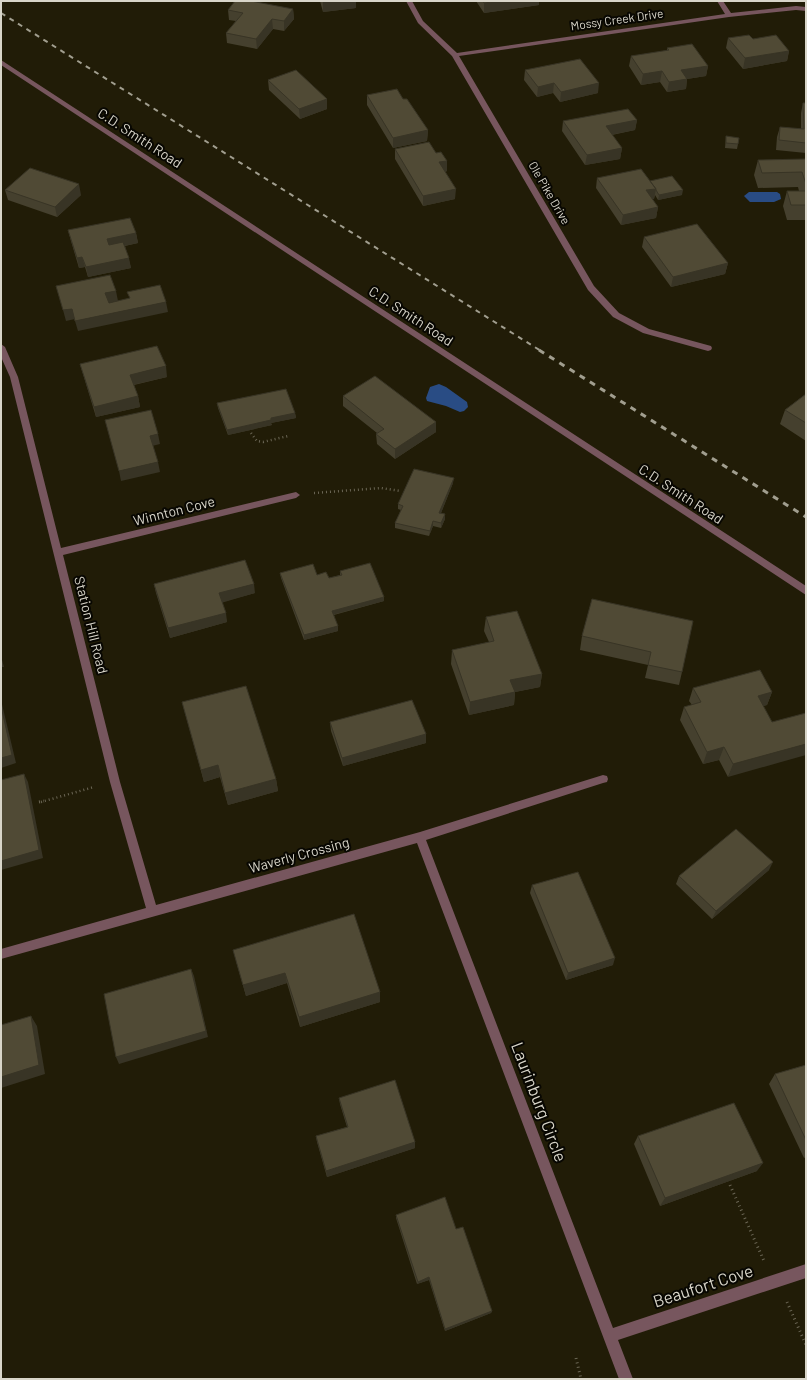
<svg xmlns="http://www.w3.org/2000/svg" width="807" height="1380" font-family="Barlow,sans-serif">
  <style>
    .water { fill: #294c84 }
    .lines { fill: none; stroke-linecap: round; stroke-linejoin: round }
    .path-far1 { stroke: #6b6655; stroke-width: 2.5; stroke-dasharray: 1 3; stroke-linecap: butt }
    .path { stroke: #6b6655; stroke-width: 3; stroke-dasharray: 1 3.5; stroke-linecap: butt }
    .minor { fill: #77565e; fill-rule: evenodd }
    .rail-far1 { stroke: #a19e8f; stroke-width: 2; stroke-dasharray: 5 5; stroke-linecap: butt }
    .rail { stroke: #a19e8f; stroke-width: 3; stroke-dasharray: 6 6; stroke-linecap: butt }
    .wall { fill: #45402e }
    .shaded-wall { fill: #383425 }
    .building { fill: #504a35; stroke: #383425 }
    .labels { text-anchor: middle; stroke-width: 4; stroke-linejoin: round; paint-order: stroke }
    .far-street-label { font-size: 12px; fill: #d8d5c9; stroke: #080702 }
    .street-label { font-size: 14px; fill: #d8d5c9; stroke: #080702 }
    .near-street-label { font-size: 17px; fill: #d8d5c9; stroke: #080702 }
  </style>
  <rect width="100%" height="100%" fill="#211c07"/>
  <path class="water" d="M749 192H777L780 194 781 199 774 202H750L744 196Z
    M439 384 446 387 467 402 468 407 464 411 460 412 446 406 427 401 426 398 430 387Z"/>
  <g class="lines">
    <path class="path-far1" d="M251 433 257 441 263 442 288 436
      M314 493 381 488 401 491
      M41 802 94 787"/>
    <path class="path" d="M39 802 44 801
      M730 1185 764 1261
      M787 1302 806 1345
      M576 1358 581 1379"/>
    <path class="minor" d="M406 1H412L423 21 457 53 725 14 717 1H723L731 13 796 6 806 7V11L796 10 729 17 459 56 594 286 619 313 649 329 711 346 712 348 711 350 708 351 643 333 613 317 588 290 452 56 418 23Z
      M1 60 806 586V595L1 65Z
      M1 344 5 347 18 377 61 548 296 492 300 495 296 498 63 555 120 782 156 905 420 832 603 775 607 776 608 779 607 782 603 783 426 840 613 1328 806 1264V1278L618 1340 633 1379H619L417 843 1 959V949L146 908 110 782 10 377 1 357Z"/>
    <path class="rail-far1" d="M1 13 541 351"/>
    <path class="rail" d="M539 350 806 517"/>
  </g>
  <path class="wall" d="M320 1H356V8L323 12Z
    M476 1H539V5L484 13Z
    M293 9 294 19 284 31 273 29 257 49 227 43 226 33 236 21 229 20 228 10Z
    M728 38 753 39 789 51 787 61 743 69 726 48Z
    M667 48 708 66 706 76 687 79 686 89 667 92 660 82 641 85 629 66 631 56 667 51Z
    M525 70 598 93 560 102 553 93 537 97 524 80Z
    M268 80 327 99V109L300 119 269 90Z
    M367 95 403 99 428 130 427 141 393 148 367 105Z
    M803 103H806V153L776 150 777 137 780 127 801 129V113Z
    M637 120 635 130 612 135 622 148 620 159 585 165 562 131 563 121Z
    M726 136 738 144 737 149 725 148Z
    M395 149 436 153 447 161V171L445 172 455 199 423 206 395 159Z
    M806 159V220H787L783 206 787 191H799L798 187 758 188 754 175 758 160Z
    M597 178 650 181 682 195 658 200 655 195 654 199H652L658 207 656 218 621 225 596 188Z
    M5 190 81 195 57 217 8 200Z
    M68 230 136 233 138 243 125 246 131 268 88 277 85 267 79 268 71 241Z
    M644 237 728 263 725 274 671 287 642 247Z
    M80 364 167 377 134 385 138 396 140 407 96 417 83 374Z
    M806 394V441L780 424 785 410Z
    M343 396 436 422V432L395 459 377 444 376 434 377 433 343 406Z
    M217 403 295 413 296 418 271 423 272 425 228 435 218 408Z
    M453 483 441 513 445 514V519L441 528 433 526 429 536 395 528V523L401 510 398 509V504Z
    M340 571 384 597V601L334 615 338 631 304 640 281 578 280 573 317 575 329 578 340 575Z
    M154 584 255 593 222 602 227 622 170 638 156 593Z
    M592 599 682 672 679 685 645 678 648 665 580 650 582 636Z
    M486 617 542 674 540 687 515 692 514 705 469 715 451 664 452 650 489 642 484 631Z
    M693 688 772 692 767 705 763 706 728 777 719 760 703 764 680 720 684 707 692 705 689 701Z
    M182 702 276 779 278 791 228 805 220 777 204 782Z
    M330 722 426 734V743L343 766 331 731Z
    M769 870 712 919 676 884 679 876Z
    M532 885 613 965 566 980 530 893Z
    M236 961 380 992V1002L300 1027 287 983 246 996Z
    M806 1065V1157L804 1158 769 1084 775 1074Z
    M339 1098 415 1142V1148L327 1177 317 1142 316 1136 347 1127 340 1104Z
    M638 1136 757 1171 660 1206 634 1144Z
    M396 1215 456 1229 492 1311 491 1313 445 1331 429 1280 417 1284 396 1218Z"/>
  <path class="shaded-wall" d="M323 1H356V8L323 12Z
    M499 1H539V5L484 13V3Z
    M293 9 294 19 284 31V21Z
    M272 19 273 29 257 49 256 39Z
    M789 51 787 61 743 69 745 58Z
    M708 66 706 76 687 79 686 89 667 92 669 82 681 70Z
    M662 71 660 82 641 85 643 74Z
    M554 83 553 93 537 97 538 87Z
    M599 83 598 93 560 102 561 92Z
    M327 99V109L300 119 299 109Z
    M637 120 635 130 605 136 606 126Z
    M428 130 427 141 393 148V138Z
    M622 148 620 159 585 165 587 155Z
    M447 161V171L439 173V162Z
    M79 184 81 195 57 217 55 207Z
    M456 189 455 199 423 206V196Z
    M656 189 654 199 645 201 646 190Z
    M683 190 682 195 658 200 659 195Z
    M658 207 656 218 621 225 623 215Z
    M136 233 138 243 109 249 107 239Z
    M82 257 85 267 79 268 77 258Z
    M129 258 131 268 88 277 86 267Z
    M728 263 725 274 671 287 673 277Z
    M116 291 118 301 108 303 105 293Z
    M166 302 168 312 78 331 75 321Z
    M72 309 75 319 66 321 63 310Z
    M166 366 167 377 132 385 130 375Z
    M138 396 140 407 96 417 94 407Z
    M295 413 296 418 271 423 272 425 228 435 227 430 271 418Z
    M436 422V432L395 459V449Z
    M158 434 160 444 152 446 150 436Z
    M158 462 160 472 121 481 119 471Z
    M454 478 453 483 439 518V513Z
    M445 514V519L441 528V523Z
    M433 521V526L429 536 430 531Z
    M254 584 255 593 221 603 219 593Z
    M384 597V601L332 615V611Z
    M226 613 227 622 170 638 168 628Z
    M338 626V631L304 640V635Z
    M1 656 4 667H1Z
    M542 674 540 687 515 692 514 705 469 715 470 702 510 680Z
    M772 692 767 705 753 709 758 696Z
    M1 700 16 763 1 768Z
    M426 734V743L343 766 342 758Z
    M806 744V755L728 777 733 764Z
    M724 747 719 760 703 764 707 752Z
    M218 765 220 777 204 782 201 770Z
    M24 774 28 782 43 858 1 870V861Z
    M276 779 278 791 228 805 225 793Z
    M773 862 769 870 712 919 716 911Z
    M615 958 613 965 566 980 568 973Z
    M191 969 194 976 208 1037 119 1064 116 1057Z
    M285 973 287 983 246 996 243 985Z
    M380 992V1002L300 1027 299 1017Z
    M31 1016 37 1026 45 1074 1 1088V1077Z
    M1 1103 2 1112 1 1113Z
    M415 1142V1148L327 1177 326 1171Z
    M763 1163 757 1171 660 1206 665 1198Z
    M429 1277V1280L417 1284 418 1282Z
    M492 1311 491 1313 445 1331V1329Z"/>
  <path class="building" d="M235 1H251L293 9 284 21 272 19 256 39 226 33 243 13 228 10Z
    M483 1H499L484 3Z
    M749 35 753 39 776 35 789 51 745 58 728 38Z
    M692 44 708 66 681 70 687 79 669 82 662 71 643 74 631 56 669 50 667 48Z
    M580 59 599 83 561 92 554 83 538 87 525 70Z
    M296 70 327 99 299 109 268 80Z
    M397 89 403 99H407L428 130 393 138 367 95Z
    M803 103H806V143L779 140 780 127 804 129Z
    M628 109 637 120 606 126 622 148 587 155 563 121Z
    M726 136 739 138 738 144 726 143Z
    M429 142 436 153 441 152 447 161 439 162 456 189 423 196 395 149Z
    M806 159V184L802 172 762 173 758 160Z
    M30 168 79 184 55 207 5 190Z
    M641 169 656 189 646 190 658 207 623 215 597 178Z
    M672 176 683 190 659 195 656 190V189L650 181Z
    M787 191H806V205H791Z
    M130 218 136 233 107 239 109 245 123 242 129 258 86 267 82 257 77 258 68 230Z
    M697 224 728 263 673 277 644 237Z
    M110 275 116 291 105 293 109 303 130 298 127 292 160 285 166 302 75 321 72 309 63 310 56 286Z
    M157 346 166 366 130 375 138 396 94 407 80 364Z
    M375 376 436 422 395 449 376 434 384 429 343 396Z
    M286 389 295 413 271 418V420L227 430 217 403Z
    M806 394V423L785 410Z
    M151 410 158 434 150 436 158 462 119 471 105 420Z
    M414 469 454 478 439 513 445 514 441 523 433 521 430 531 395 523 403 506 398 504Z
    M245 560 254 584 219 593 226 613 168 628 154 584Z
    M370 563 384 597 332 611 338 626 304 635 280 573 313 564 317 575 326 572 329 578 342 575 340 571Z
    M592 599 693 621 682 672 648 665 651 652 582 636Z
    M517 611 542 674 510 680 515 692 470 702 452 650 494 641 486 617Z
    M760 670 772 692 758 696 772 722 806 713V744L733 764 724 747 707 752 684 707 701 702 693 688Z
    M246 686 276 779 225 793 218 765 201 770 182 702Z
    M412 700 426 734 342 758 330 722Z
    M1 706 12 755 1 758Z
    M24 774 39 850 1 861V780Z
    M736 829 773 862 716 911 679 876Z
    M578 872 615 958 568 973 532 885Z
    M354 914 380 992 299 1017 285 973 243 985 233 950Z
    M191 969 206 1031 116 1057 104 994Z
    M31 1016 39 1065 1 1077V1025Z
    M806 1065V1140L775 1074Z
    M395 1080 415 1142 326 1171 316 1136 348 1127 339 1098Z
    M734 1103 763 1163 665 1198 638 1136Z
    M445 1197 456 1229 463 1227 492 1311 445 1329 429 1277 418 1282 396 1215Z"/>
  <g class="labels">
    <g class="far-street-label">
      <text transform="translate(617 20) rotate(-8)" y="4">Mossy Creek Drive</text>
      <text transform="translate(549 193) rotate(60)" y="4">Ole Pike Drive</text>
    </g>
    <g class="street-label">
      <text transform="translate(140 138) rotate(33)" y="5">C.D. Smith Road</text>
      <text transform="translate(411 316) rotate(33)" y="5">C.D. Smith Road</text>
      <text transform="translate(681 494) rotate(33)" y="5">C.D. Smith Road</text>
      <text transform="translate(174 511) rotate(-14)" y="5">Winnton Cove</text>
      <text transform="translate(91 625) rotate(76)" y="5">Station Hill Road</text>
      <text transform="translate(299 855) rotate(-15)" y="5">Waverly Crossing</text>
    </g>
    <g class="near-street-label">
      <text transform="translate(539 1102) rotate(69)" y="6">Laurinburg Circle</text>
      <text transform="translate(703 1286) rotate(-18)" y="6">Beaufort Cove</text>
    </g>
  </g>
  <rect width="807" height="1380" fill="none" stroke="#d8d5c9" stroke-width="4"/>
</svg>
